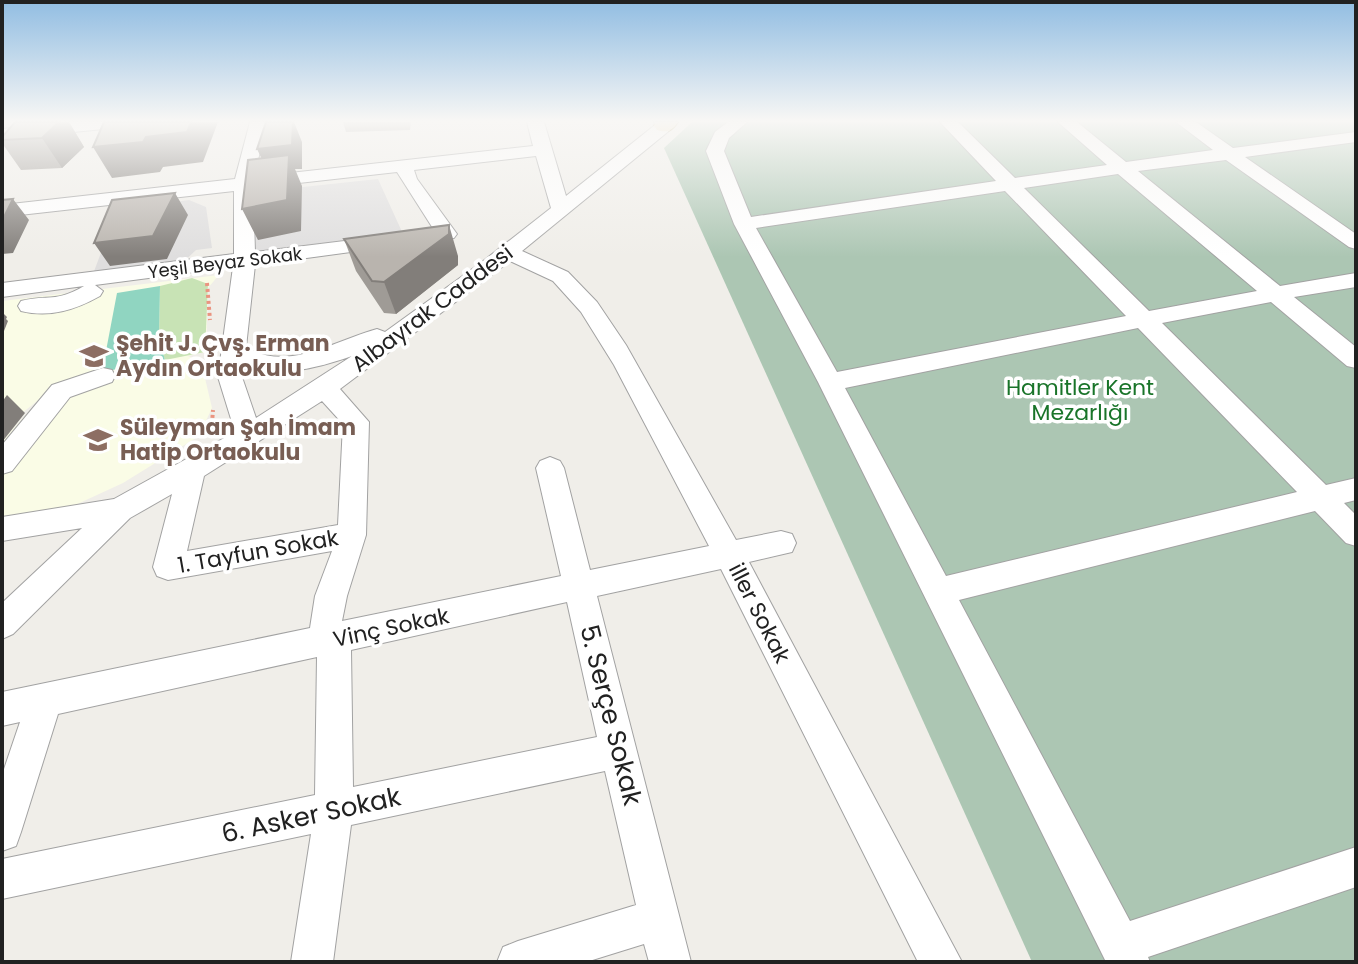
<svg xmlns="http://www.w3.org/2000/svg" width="1358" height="964" font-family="Poppins,sans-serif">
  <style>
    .residential { fill: #dfdede }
    .education { fill: #fafce6 }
    .grass { fill: #c8e3b5 }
    .cemetery { fill: #acc6b3 }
    .pitch { fill: #90d5c1 }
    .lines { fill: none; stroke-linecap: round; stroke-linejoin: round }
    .minor-casing { stroke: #a2a2a2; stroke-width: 2 }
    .major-casing { stroke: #8b6e12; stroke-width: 2 }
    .path { stroke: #ea9480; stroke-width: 4; stroke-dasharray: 3 3; stroke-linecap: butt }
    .minor { fill: #fff; fill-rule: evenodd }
    .major { fill: #f1daac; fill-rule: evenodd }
    .wall { fill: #9f9b96 }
    .shaded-wall { fill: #827e7a }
    .building { fill: #b9b4ae; stroke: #827e7a; stroke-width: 2 }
    .labels { text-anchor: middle; stroke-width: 7; stroke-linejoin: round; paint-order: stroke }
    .far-street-label { font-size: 18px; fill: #212121; stroke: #fff }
    .street-label { font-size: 22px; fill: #212121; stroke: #fff }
    .education-label { font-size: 22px; font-weight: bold; fill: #785e54; stroke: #fff; text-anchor: start }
    .park-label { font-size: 22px; fill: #197429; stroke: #fff }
    .near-street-label { font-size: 26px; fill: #212121; stroke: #fff }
  </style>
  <rect width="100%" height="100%" fill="#f0eee9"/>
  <path class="residential" d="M378 179 403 234 267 255 253 252 251 197 275 190Z
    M189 200 206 207 212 248 196 250 179 266 93 274 105 242 108 211Z"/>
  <path class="education" d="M219 275 208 288 206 352 188 356 201 361 212 408 199 436 123 483 60 512 2 522V441L41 398 2 429V301Z"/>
  <path class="grass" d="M192 278 208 284 205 352 165 360 159 339 160 286Z"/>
  <path class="cemetery" d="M692 122H1356V962H1032L664 148Z"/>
  <path class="pitch" d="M160 286 159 339 165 360 102 372 117 293Z"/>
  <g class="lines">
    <defs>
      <path id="minor" d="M68 122H132L124 127 2 139V129Z
        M250 122H267L254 177 533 146 527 122H544L566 196 655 125 654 122H671L670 130 522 251 568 272 597 302 626 345 736 540 781 531 792 534 796 543 792 552 749 562 962 962H918L721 569 597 596 691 962H649L644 944 586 962H497L503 947 518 941 636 905 605 771 351 825 333 962H291L311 834 2 899V859L315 795 317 657 58 714 21 832 16 846 2 851V775L20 722 2 726V692L310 628 315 596 332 551 168 580 157 576 153 567 172 494 130 518 13 634 2 639V603L82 528 2 541V517L114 499 235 432 218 377 233 267 95 285 103 291 100 296C75 310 50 318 21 311L18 306 21 301C49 294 55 303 84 286L2 297V283L234 254V191L2 217V205L235 179ZM536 156 551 208 482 262 385 332 377 329C336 340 287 373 246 347L255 265 454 238 457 234 417 179 414 170ZM397 172 434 230 255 252 253 188ZM510 261 553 281 581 312 614 365 709 546 590 570 564 468 560 461 550 457 540 461 536 468 561 576 342 621 347 596 366 535 369 422 340 389ZM352 356 256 418 242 377 244 366C282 377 314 369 352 356ZM322 401 343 424 338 525 187 551 204 476ZM567 602 597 737 353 787 351 650Z
        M728 122H747L729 138 724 151 751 217 996 181 940 122H958L1015 178 1107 165 1058 122H1077L1126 162 1213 150 1176 122H1196L1233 148 1356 132V142L1245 157 1356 234V249L1349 247 1226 160 1138 171 1280 286 1356 273V287L1294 297 1356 347V368L1347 366 1271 302 1162 323 1326 485 1356 478V500L1344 503 1356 515V546L1346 543 1315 511 959 600 1130 921 1356 847V887L1148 957 1150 962H1106L818 382 734 224 706 151 715 132ZM1118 174 1257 291 1149 311 1024 188ZM1005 191 1126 316 837 372 756 228ZM1138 328 1297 492 946 576 845 388Z
        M103 368 112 370 115 376 112 382 70 397 12 471 2 474V445L52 385Z"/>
      <path id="major" d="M656 122H678C672 131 667 133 657 130L654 126Z"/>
    </defs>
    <use href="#minor" class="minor-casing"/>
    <use href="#major" class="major-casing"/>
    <path class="path" d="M207 283 210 320
      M124 371 161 364
      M204 433 212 423 213 410"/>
    <use href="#minor" class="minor"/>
    <use href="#major" class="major"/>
  </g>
  <path class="wall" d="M15 122H69L84 147 62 168 21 170 2 143V137Z
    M343 122H411L410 130 346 132Z
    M344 239 458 256V265L396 314 384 313 356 271Z"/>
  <path class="shaded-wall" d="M59 122H69L84 147 62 168 42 138Z
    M191 122H218L203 162 163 167 160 172 112 178 93 147 146 137Z
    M293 122H294L302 142V169H295L302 186 301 231 258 240 242 209 268 172 257 149Z
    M175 193 188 215 167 259 110 266 94 243Z
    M13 199 29 220 13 253 2 254V221Z
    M449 225 458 256V265L396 314 384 282Z
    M2 312 7 317 6 319 8 321 2 336Z
    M7 395 25 413 2 442V402Z"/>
  <path class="building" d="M15 122H59L42 138 2 140V137Z
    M104 122H191L187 132 146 137 143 142 93 147Z
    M266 122H293L292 145 257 149Z
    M289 155 287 200 242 209 248 160Z
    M175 193 153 236 94 243 112 200Z
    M13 199 2 221V200Z
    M449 225V234L384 282 372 281 344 239Z"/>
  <linearGradient id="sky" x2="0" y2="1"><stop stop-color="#91bde2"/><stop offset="0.47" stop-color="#f8f7f5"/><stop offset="1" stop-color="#f8f7f5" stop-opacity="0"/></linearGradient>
  <rect width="1358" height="257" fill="url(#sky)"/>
  <defs>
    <symbol id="school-bare" viewBox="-9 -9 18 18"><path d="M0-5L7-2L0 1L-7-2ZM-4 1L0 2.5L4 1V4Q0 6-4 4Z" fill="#8d6e63" stroke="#fff" stroke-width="2.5" paint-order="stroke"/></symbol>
  </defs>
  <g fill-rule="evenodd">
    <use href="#school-bare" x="74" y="336" width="40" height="40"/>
    <use href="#school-bare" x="78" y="420" width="40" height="40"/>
  </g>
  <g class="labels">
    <g class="far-street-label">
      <text transform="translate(225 263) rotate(-7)" y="6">Yeşil Beyaz Sokak</text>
    </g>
    <g class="street-label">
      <text transform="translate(432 308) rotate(-37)" y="8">Albayrak Caddesi</text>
      <text transform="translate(258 551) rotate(-10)" y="8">1. Tayfun Sokak</text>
      <text transform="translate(760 613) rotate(63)" y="8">iller Sokak</text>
      <text transform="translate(391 627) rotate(-12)" y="8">Vinç Sokak</text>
    </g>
    <g class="education-label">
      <text x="116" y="351">Şehit J. Çvş. Erman<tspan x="116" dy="25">Aydın Ortaokulu</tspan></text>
      <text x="120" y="435">Süleyman Şah İmam<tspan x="120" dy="25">Hatip Ortaokulu</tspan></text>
    </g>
    <g class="park-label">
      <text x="1080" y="395">Hamitler Kent<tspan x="1080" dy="25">Mezarlığı</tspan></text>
    </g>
    <g class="near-street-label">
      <text transform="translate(611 715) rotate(76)" y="9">5. Serçe Sokak</text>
      <text transform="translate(311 815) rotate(-12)" y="9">6. Asker Sokak</text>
    </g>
  </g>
  <rect width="1358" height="964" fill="none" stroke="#212121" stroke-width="8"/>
</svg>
